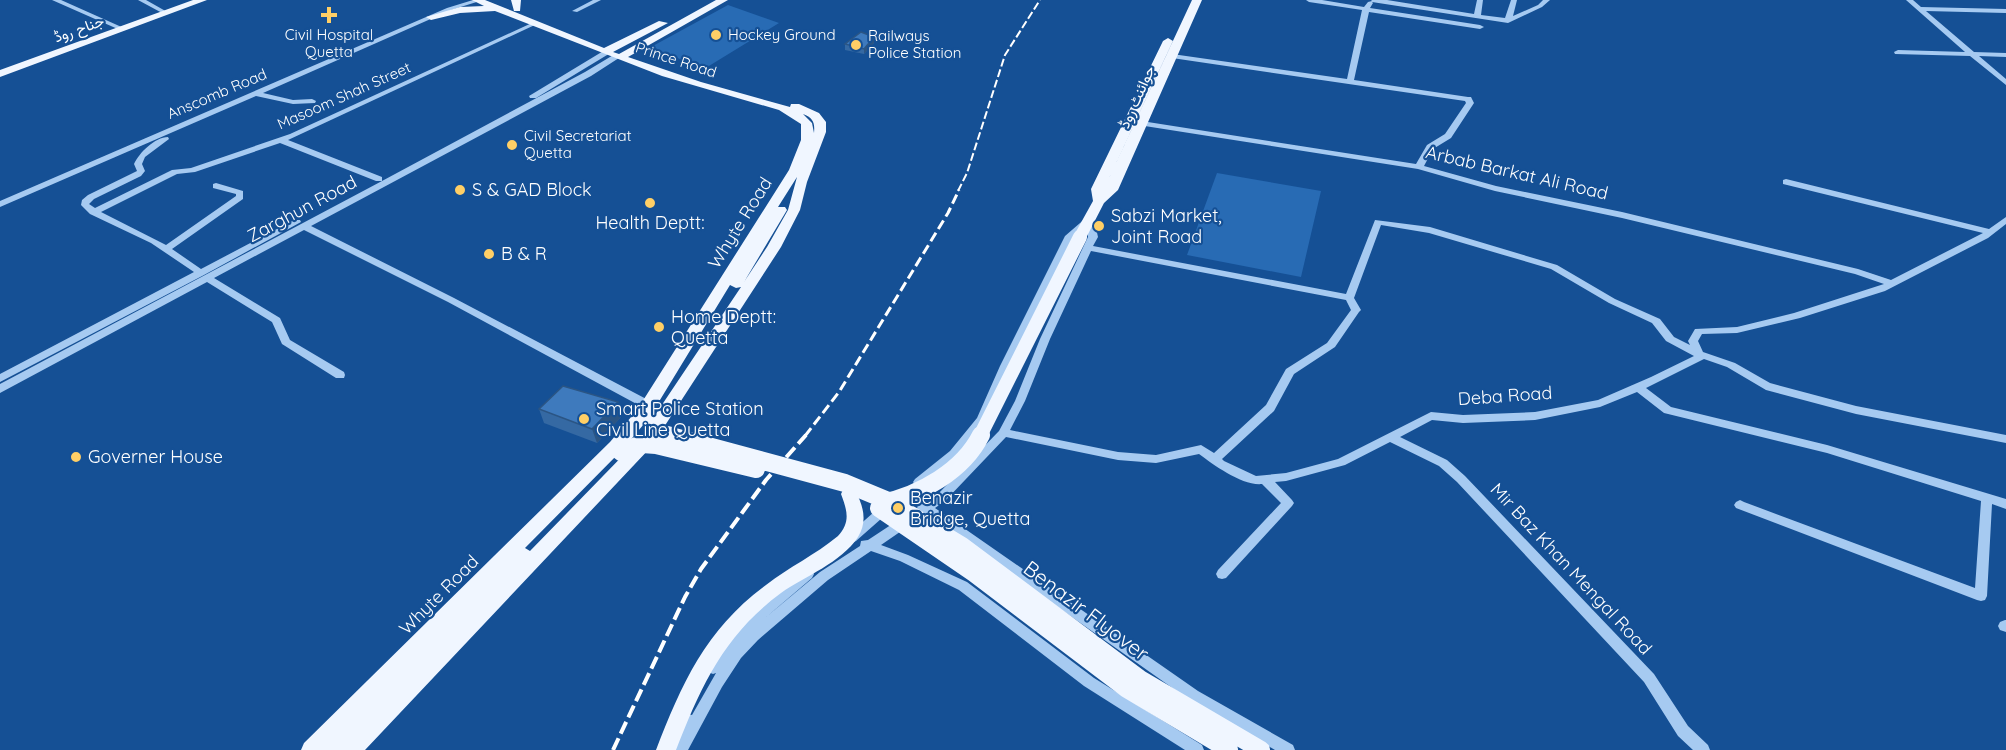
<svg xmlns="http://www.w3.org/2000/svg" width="2006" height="750" font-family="Quicksand,Vazirmatn,sans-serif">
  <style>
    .green { fill: #286bb4 }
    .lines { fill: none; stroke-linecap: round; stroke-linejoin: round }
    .minor { fill: #a6caf1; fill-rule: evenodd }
    .major { fill: #f0f6ff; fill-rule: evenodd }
    .rail-far2 { stroke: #fff; stroke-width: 2; stroke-dasharray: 8 3; stroke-linecap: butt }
    .rail-far1 { stroke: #fff; stroke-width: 3; stroke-dasharray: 10 4.5; stroke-linecap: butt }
    .rail { stroke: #fff; stroke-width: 4; stroke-dasharray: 13 5; stroke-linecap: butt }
    .major-bridge-far1 { stroke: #f0f6ff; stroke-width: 14 }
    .major-bridge { stroke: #f0f6ff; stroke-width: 18 }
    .wall { fill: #3569a3 }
    .shaded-wall { fill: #2b5584 }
    .building { fill: #3e7abd; stroke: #2b5584; stroke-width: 1.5 }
    .poi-dot { fill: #ffcf66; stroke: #155095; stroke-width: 2 }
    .labels { text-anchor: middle; stroke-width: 4.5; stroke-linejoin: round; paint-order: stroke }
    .far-street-label { font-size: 15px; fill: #fff; stroke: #155095 }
    .far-poi-label { font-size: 15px; fill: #fff; stroke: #155095; text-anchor: start }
    .street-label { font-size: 18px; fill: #fff; stroke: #155095 }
    .poi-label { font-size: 18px; fill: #fff; stroke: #155095; text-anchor: start }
    .near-street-label { font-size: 21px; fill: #fff; stroke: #155095 }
  </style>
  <rect width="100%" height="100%" fill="#155095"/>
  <path class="green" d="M728 5 779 23 704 69 651 47Z
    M1217 173 1321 191 1301 277 1187 255Z"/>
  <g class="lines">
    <path class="minor" d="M52 0H61L126 29 120 30Z
      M138 0H146L169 13 164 14Z
      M473 0H483L451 10 263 93 293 100 312 99 316 101 315 103 293 104 256 96 0 207V201L447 8Z
      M593 0H601L577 12 572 11Z
      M1306 0H1322L1364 7 1368 2 1372 1 1371 0H1387L1474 14 1477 0H1483L1481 15 1505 18 1511 0H1517L1513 16 1538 5 1543 0H1550L1542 7 1508 23 1372 2 1373 3 1370 8 1480 25 1484 27 1480 29 1369 12 1354 80 1468 97H1471L1474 103 1451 138 1433 149 1424 166 1496 186 1622 212 1858 269 1891 280 1983 233 1783 184V180L1786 179 1989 229 2006 217V224L1988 238 1885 291 1800 318 1737 333 1702 334 1698 341 1703 352 1735 363 1770 383 1856 406 2006 435V443L1856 414 1766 390 1727 367 1704 359 1646 388 1671 407 1827 445 2006 499V509L1992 504 1987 596 1985 600 1981 601 1977 600 1736 508 1734 505 1736 502 1740 500 1744 502 1975 588 1981 501 1827 453 1664 413 1637 392 1600 407 1535 420 1463 423 1432 420 1400 437 1447 460 1465 476 1654 674 1688 726 1708 745 1710 750H1693L1678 736 1644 682 1457 482 1439 466 1390 442 1345 465 1286 481 1275 482 1292 500 1294 503 1292 506 1226 578 1222 579 1218 578 1216 574 1218 570 1281 503 1262 484C1242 486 1214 465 1199 454L1156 463 1118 460 1006 437 945 501 935 508 1198 691 1293 745 1295 750H1275L1188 699 926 514 881 545 908 555 967 582 1094 678 1202 745 1204 750H1185L1084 686 959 590 900 561 871 551 828 580 758 640 741 658 722 687 688 750H671L682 716 687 714 692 715 716 673 713 674 708 672 706 668 708 664 740 625 804 570 808 569 812 570 814 574 812 578 765 618 820 572 860 546 861 541 868 540 918 507 904 492 906 489H914L927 501 937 495 999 431 1015 401 1040 339 1088 237 1087 226 1074 237 1010 366 986 423 958 457 923 485H915L913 482 915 479 950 451 977 418 1000 366 1065 236 1087 217 1090 216 1094 219 1098 237 1093 246 1346 294 1375 220 1430 227 1557 265 1615 299 1660 319 1674 337 1690 345 1688 341 1695 329 1737 327 1794 313 1884 284 1855 274 1622 218 1495 191 1418 169 1132 124V120H1135L1416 164 1427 145 1445 134 1466 103 1465 101 1172 58 1168 56 1172 54 1347 79 1362 10 1309 2ZM1381 225 1429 233 1551 269 1609 303 1652 323 1666 341 1694 356 1651 377 1598 400 1535 412 1463 415 1431 412 1338 459 1286 473 1256 476 1224 461 1222 459 1274 411 1294 374 1335 347 1359 312 1361 310 1354 298ZM1091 251 1346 300 1351 310 1327 343 1286 369 1266 405 1214 453 1201 445 1156 455 1118 452 1010 430 1025 401 1050 339Z
      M1906 0H1913L1921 7 2006 9V13L1926 11 1974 52 2006 53V57L1979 56 2006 79V85L1970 56 1895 54 1894 52 1898 50 1965 52Z
      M534 22 539 23 288 140 382 177V181L585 72 615 54 622 56 591 76 311 226 454 298 652 402 653 405 652 408H644L448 302 304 230 214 278 280 318 290 340 344 372 345 375 344 378H336L282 344 272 322 207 282 0 393V384L382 181H376L280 143 195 172 177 174 101 212 166 245 236 196V194L213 188V184L216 183 243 191V199L172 249 201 269 294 220H300L301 222 204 275 0 382V374L194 272 151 243 90 214 81 205 82 200 88 195 135 172 137 171 134 164C139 153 155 137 168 137L169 139 145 157 142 164 145 171 141 176 94 199 89 204 95 208 172 170 191 168 290 134Z
      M605 50 612 52 536 98H530L529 96Z
      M886 503 890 505 892 508 890 511 856 541 852 543 848 541 846 538 848 535 882 505Z
      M2005 620H2006V632L2000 630 1998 626 2000 622Z"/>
    <path class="major" d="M193 0H207L0 77V70Z
      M472 0H485L604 48 659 21 668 23 613 52 619 54 716 0H728L628 57 701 82 790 107 791 104H799L819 113 826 122V132L807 182 800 210 781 247 651 447 365 750H301L304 743 610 442 637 410 789 170 801 140V124L779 110 662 76 495 11 460 13 431 20 426 17 460 7 484 6ZM803 114C813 118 815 122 814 133L812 123ZM797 177 788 210 767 247 744 282 787 210 785 207H778ZM730 285 736 288 741 287 639 439 530 551 525 548 622 450 649 418Z
      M511 0H521L520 11H514Z
      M1192 0H1202L1118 190 1104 203 1085 240H1075L1073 237 1093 201 1091 189 1163 41 1168 38 1173 41 1103 191Z
      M849 488 855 490C863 505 868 521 858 537 841 563 805 576 781 593 724 635 701 686 676 750H656C682 683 706 629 766 585 789 567 815 555 838 536 851 522 847 510 841 494L843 490Z"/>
    <path class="rail-far2" d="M958 191 967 173 1005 55 1040 0"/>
    <path class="rail-far1" d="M805 436 839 392 948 213 959 190"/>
    <path class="rail" d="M613 750 685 597 701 569 766 480 806 435"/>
    <path class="major-bridge-far1" d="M648 418 655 430 672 436
      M980 436 1080 237"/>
    <path class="major-bridge" d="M667 435 845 483 886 500 962 546 1140 679 1261 750
      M621 452 642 444 656 445 756 469
      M882 503C920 495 963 471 981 435
      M879 508 974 573 1127 689 1229 750"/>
  </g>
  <path class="wall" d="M874 37V43L864 54 845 50V44Z
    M618 402 623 415 597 443 544 423 539 409Z"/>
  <path class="shaded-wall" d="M874 37V43L864 54V49Z
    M618 402 623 415 597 443 592 429Z"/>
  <path class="building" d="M861 32 874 37 864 49 845 44Z
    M563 386 618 402 592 429 539 409Z"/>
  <g class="poi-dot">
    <path d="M326 6h6v6h6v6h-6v6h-6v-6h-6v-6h6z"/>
    <circle cx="716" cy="35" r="6"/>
    <circle cx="856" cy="45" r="6"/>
    <circle cx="512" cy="145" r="6"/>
    <circle cx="460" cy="190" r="6"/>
    <circle cx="650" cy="203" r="6"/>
    <circle cx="1099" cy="226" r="6"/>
    <circle cx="489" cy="254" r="6"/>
    <circle cx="659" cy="327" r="6"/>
    <circle cx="584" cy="419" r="6"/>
    <circle cx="76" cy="457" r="6"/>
    <circle cx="898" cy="508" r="6"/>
  </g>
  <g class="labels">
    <g class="far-street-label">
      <text transform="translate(79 29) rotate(-20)" y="5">جناح روڈ</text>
      <text transform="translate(676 60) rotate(18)" y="5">Prince Road</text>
      <text transform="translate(217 94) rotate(-23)" y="5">Anscomb Road</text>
      <text transform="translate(344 96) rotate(-24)" y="5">Masoom Shah Street</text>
      <text transform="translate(1137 97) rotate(-66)" y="5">جوائنٹ روڈ</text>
    </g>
    <g class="far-poi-label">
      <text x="329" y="40" text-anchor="middle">Civil Hospital<tspan x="329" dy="17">Quetta</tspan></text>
      <text x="728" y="40">Hockey Ground</text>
      <text x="868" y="41">Railways<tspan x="868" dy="17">Police Station</tspan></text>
      <text x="524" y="141">Civil Secretariat<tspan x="524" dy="17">Quetta</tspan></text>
    </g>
    <g class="street-label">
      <text transform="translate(1517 173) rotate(13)" y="6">Arbab Barkat Ali Road</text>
      <text transform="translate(302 209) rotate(-28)" y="6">Zarghun Road</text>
      <text transform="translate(740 223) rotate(-58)" y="6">Whyte Road</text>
      <text transform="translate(1505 396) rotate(-4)" y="6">Deba Road</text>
      <text transform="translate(1571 569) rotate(47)" y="6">Mir Baz Khan Mengal Road</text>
      <text transform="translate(439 595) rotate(-45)" y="6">Whyte Road</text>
    </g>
    <g class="poi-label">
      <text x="472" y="196">S &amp; GAD Block</text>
      <text x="1111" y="222">Sabzi Market,<tspan x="1111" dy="21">Joint Road</tspan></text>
      <text x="650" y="229" text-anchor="middle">Health Deptt:</text>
      <text x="501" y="260">B &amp; R</text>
      <text x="671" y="323">Home Deptt:<tspan x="671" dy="21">Quetta</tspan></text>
      <text x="596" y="415">Smart Police Station<tspan x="596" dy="21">Civil Line Quetta</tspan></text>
      <text x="88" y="463">Governer House</text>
      <text x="910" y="504">Benazir<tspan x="910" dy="21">Bridge, Quetta</tspan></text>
    </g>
    <g class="near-street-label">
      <text transform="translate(1086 611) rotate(37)" y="7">Benazir Flyover</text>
    </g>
  </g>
</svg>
